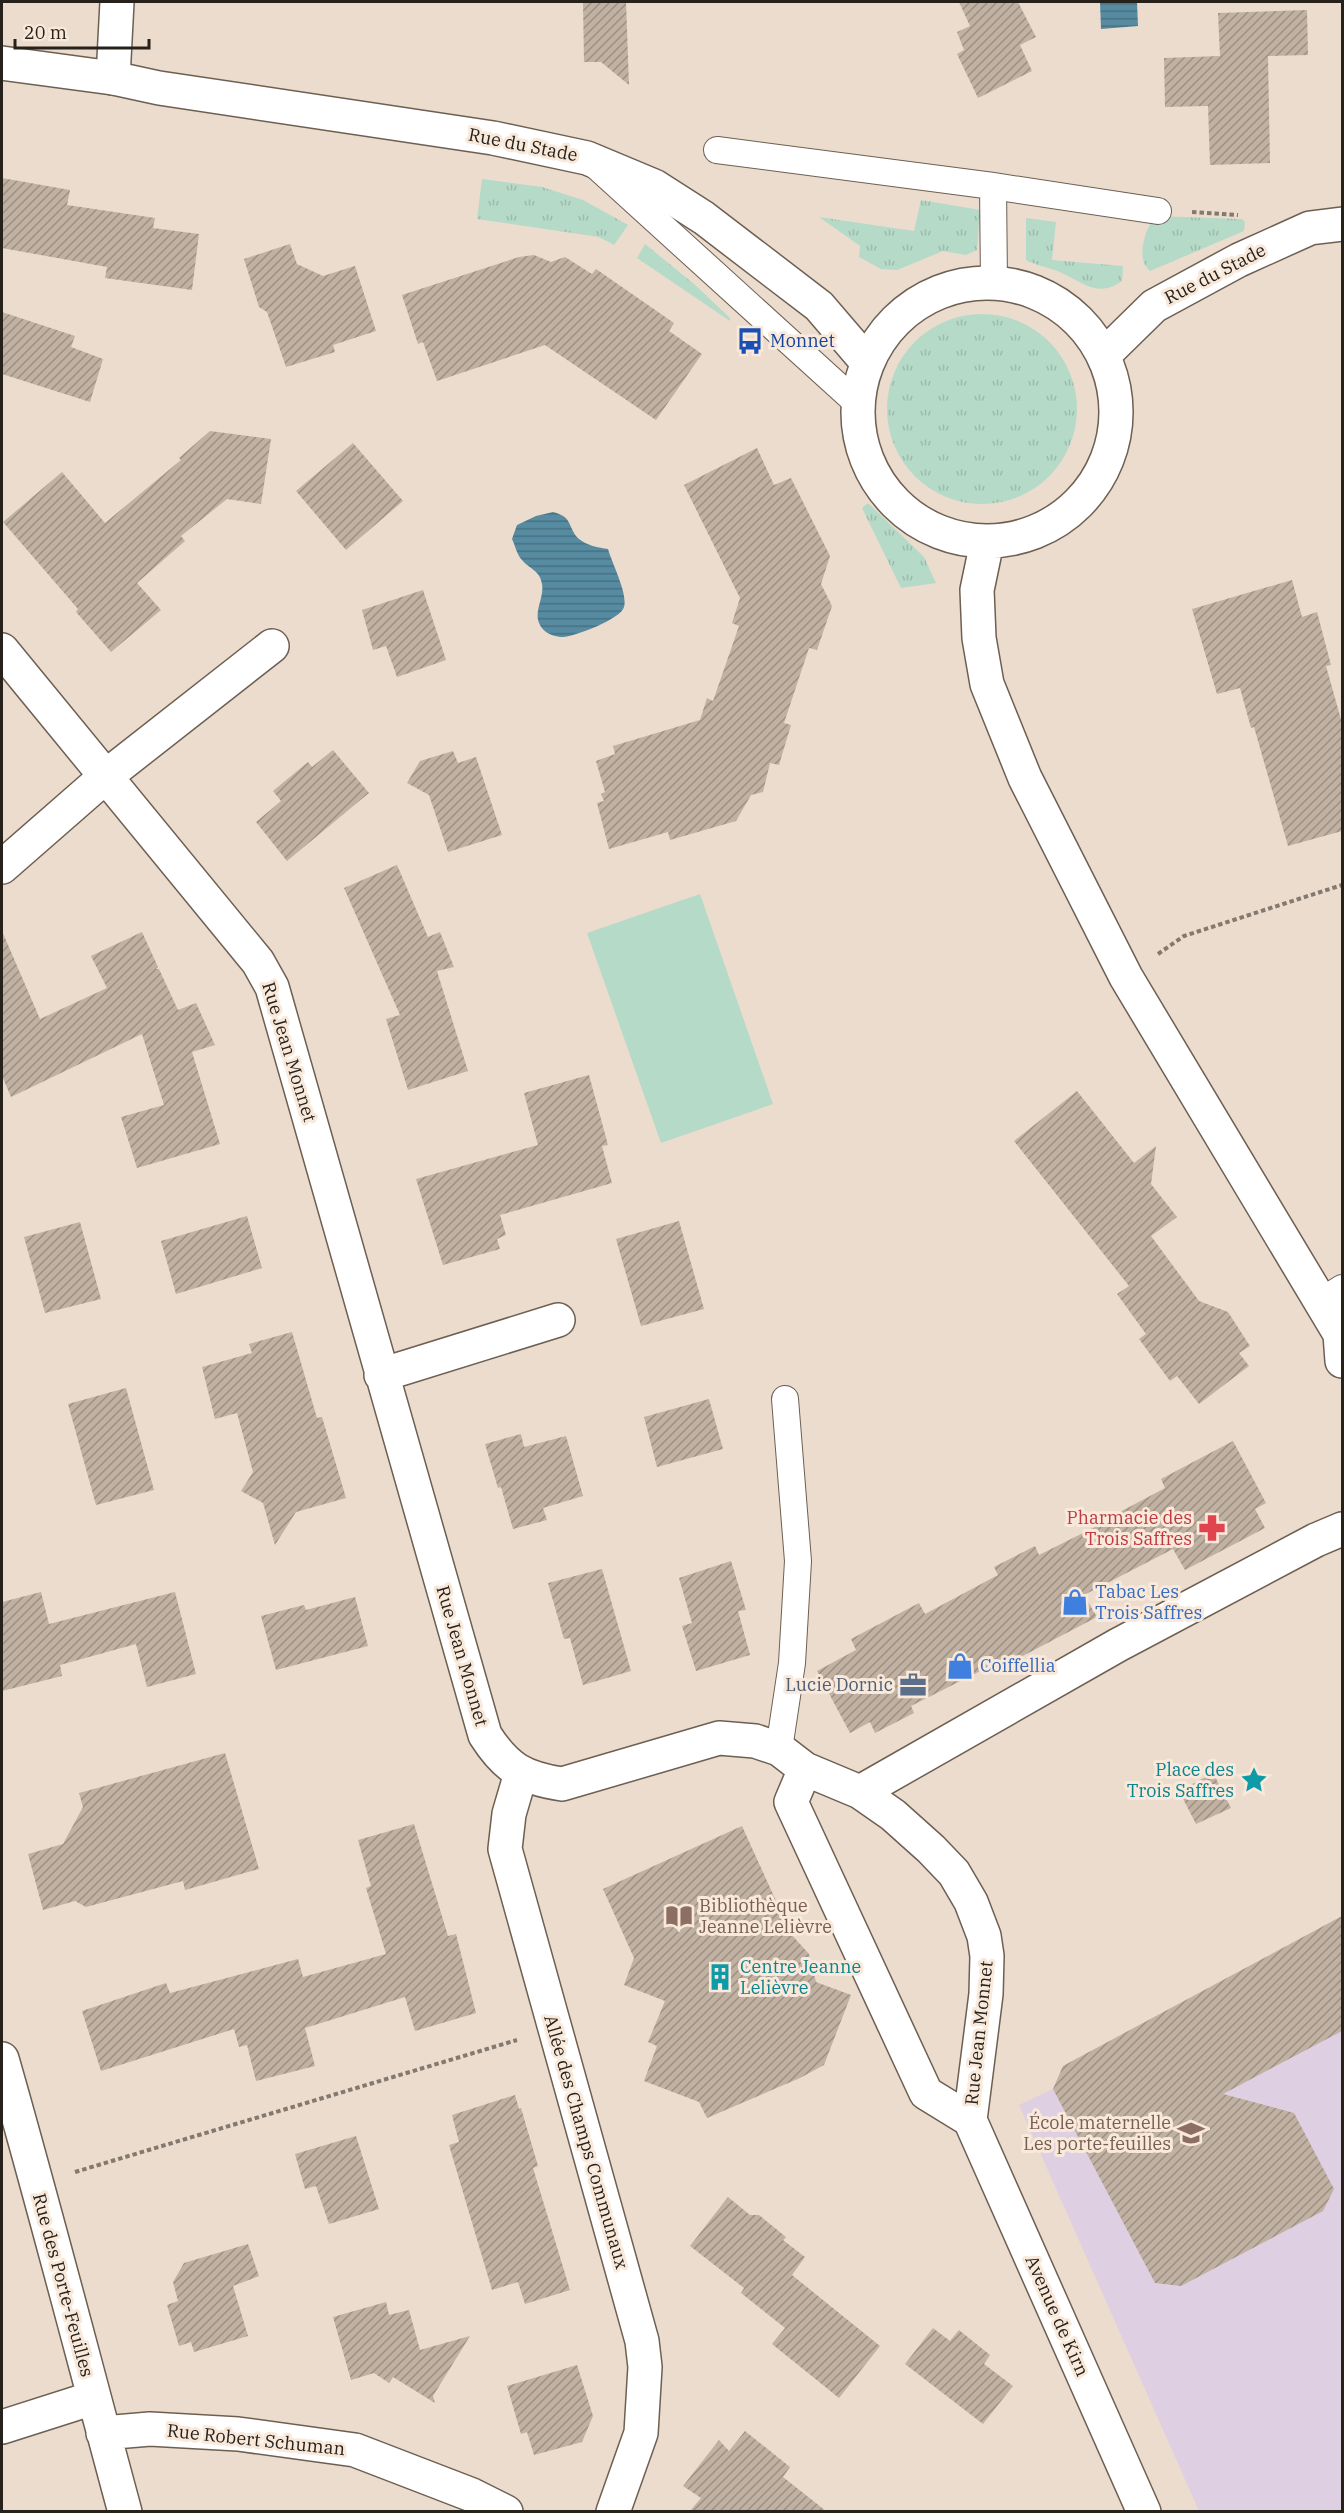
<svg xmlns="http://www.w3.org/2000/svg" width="1344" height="2513" font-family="'IBM Plex Serif',serif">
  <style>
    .education { fill: #decfe2 }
    .grass { fill: url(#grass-tufts) }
    .garden { fill: #b5dac8 }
    .water { fill: url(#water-rules) }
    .building { fill: url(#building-hatch) }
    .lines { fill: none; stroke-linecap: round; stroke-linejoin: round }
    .service-casing { stroke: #6d5f52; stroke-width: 28 }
    .minor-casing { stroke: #6d5f52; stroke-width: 36 }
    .tertiary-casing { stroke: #6d5f52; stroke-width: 36 }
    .path { stroke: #83796f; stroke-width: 4; stroke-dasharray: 4.5 3; stroke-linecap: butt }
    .service { stroke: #fff; stroke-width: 26 }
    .minor { stroke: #fff; stroke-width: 33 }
    .tertiary { stroke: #fff; stroke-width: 33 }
    .labels { text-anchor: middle; stroke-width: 6; stroke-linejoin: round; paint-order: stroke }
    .street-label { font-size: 18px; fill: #27211c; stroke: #f9e9da }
    .transit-label { font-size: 18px; fill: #164399; stroke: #f9e9da; text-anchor: start }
    .health-label { font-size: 18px; fill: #be3a42; stroke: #f9e9da; text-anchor: end }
    .shop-label { font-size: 18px; fill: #366cbe; stroke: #f9e9da; text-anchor: start }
    .service-label { font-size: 18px; fill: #4e5e75; stroke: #f9e9da; text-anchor: end }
    .culture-label { font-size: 18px; fill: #0d838f; stroke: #f9e9da; text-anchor: end }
    .education-label { font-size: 18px; fill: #785e54; stroke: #f9e9da; text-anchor: start }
  </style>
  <defs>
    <pattern id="grass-tufts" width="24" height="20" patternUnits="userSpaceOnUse" patternTransform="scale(1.5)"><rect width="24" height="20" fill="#b5dac8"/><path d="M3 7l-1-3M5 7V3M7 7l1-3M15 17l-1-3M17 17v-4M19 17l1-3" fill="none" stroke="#9cbbab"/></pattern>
    <pattern id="water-rules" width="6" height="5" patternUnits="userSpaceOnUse" patternTransform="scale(1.5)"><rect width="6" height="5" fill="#568ba1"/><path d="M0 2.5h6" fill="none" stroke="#477182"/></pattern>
    <pattern id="building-hatch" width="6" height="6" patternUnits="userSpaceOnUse" patternTransform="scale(1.5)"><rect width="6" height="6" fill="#c0b1a2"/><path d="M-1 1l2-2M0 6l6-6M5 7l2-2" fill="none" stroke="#9c9083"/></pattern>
  </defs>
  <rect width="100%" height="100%" fill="#ebdccd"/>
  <path class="education" d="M1342 1916V2511H1199L1019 2105 1053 2089 1063 2066 1268 1956 1275 1960 1295 1942Z"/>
  <path class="grass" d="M482 179 542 187 583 200 628 225 614 245 599 237 477 219Z
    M921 200 980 210 977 250 966 255 943 251 897 270 881 269 859 257 860 246 819 217 914 231Z
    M1155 216 1242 219 1245 222 1244 231 1150 271C1135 259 1145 230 1155 216Z
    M1026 218 1056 222 1052 260 1123 266 1122 281C1100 297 1086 285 1066 275 1054 268 1039 267 1026 260Z
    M645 244 694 284 730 318V321L637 258Z
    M887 409a95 95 0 1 1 190 0a95 95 0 1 1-190 0Z
    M868 503 924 557 936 583 901 588 862 508Z"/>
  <path class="garden" d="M700 894 773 1104 661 1143 587 933Z"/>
  <path class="water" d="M1100 2H1137L1138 26 1101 29Z
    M553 512C574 517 567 528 579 539 586 545 599 548 608 549 612 563 628 594 624 607 621 619 576 636 563 637 558 637 550 635 546 632 528 617 545 601 542 584 540 570 529 569 522 560 517 555 515 545 512 539L517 525 536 516Z"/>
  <path class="building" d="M583 2H626L629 85 601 62H584Z
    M959 2H1018L1036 37 1020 45 1032 71 978 98 957 54 964 50 957 32 970 26Z
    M1307 10 1308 55 1268 56 1270 163 1210 165 1208 106 1165 107 1164 58 1220 56 1218 13Z
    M2 178 70 190 67 205 155 218 153 228 199 234 192 290 105 278 107 267 2 248Z
    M290 244 297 264 323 276 355 266 376 331 333 345 335 352 286 367 267 312 259 307 244 259Z
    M534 255 551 262 565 257 592 274 596 269 674 323 669 331 702 354 656 420 545 345 437 381 423 342 418 344 402 295 519 257Z
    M2 312 75 336 71 347 103 359 90 402 2 374Z
    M210 431 271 439 261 504 227 499 181 536 185 541 137 583 161 610 111 652 76 612 78 609 3 522 62 472 105 523 181 460 179 458Z
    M353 443 403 501 346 550 296 491Z
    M757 448 774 485 791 478 830 556 821 584 832 606 817 650 809 648 784 723 791 725 779 765 770 763 763 792 751 795 736 821 670 840 668 832 609 849 597 803 604 801 601 794 605 792 596 761 615 754 613 746 700 720 707 698 713 701 739 626 732 623 740 598 684 485Z
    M1292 580 1302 617 1317 612 1331 665 1326 666 1342 723V831L1288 846 1254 727 1251 728 1240 688 1217 694 1192 609Z
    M423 590 446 660 397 677 386 646 373 650 362 610Z
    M333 750 369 793 287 861 256 822 281 801 273 791 308 762 312 767Z
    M453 751 458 763 476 757 502 835 448 852 429 795 407 783 420 761Z
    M397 865 428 937 440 932 454 967 437 971 468 1071 408 1090 386 1019 400 1015 344 888Z
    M2 931 40 1019 107 988 91 956 142 932 158 967 156 969H159L178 1010 196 1003 215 1045 192 1052 220 1144 137 1168 121 1117 164 1105 142 1034 11 1097 2 1076Z
    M589 1075 608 1145 602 1146 612 1183 500 1215 506 1235 497 1239 500 1249 443 1265 416 1179 538 1145 524 1093Z
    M1077 1091 1134 1163 1156 1146 1151 1184 1177 1217 1151 1236 1199 1301 1228 1312 1250 1346 1239 1353 1249 1366 1199 1404 1177 1376 1170 1381 1139 1339 1146 1334 1117 1294 1129 1286 1014 1141Z
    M247 1216 262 1268 176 1294 161 1241Z
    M679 1221 704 1309 641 1326 616 1239Z
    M80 1222 101 1299 45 1313 24 1237Z
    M292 1332 317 1418 322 1417 346 1498 296 1512 275 1545 263 1503 241 1491 253 1472 237 1413 215 1419 202 1367 252 1353 249 1344Z
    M126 1388 154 1490 96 1505 68 1404Z
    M709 1399 723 1449 657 1467 644 1417Z
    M521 1434 524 1447 566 1436 583 1496 543 1508 547 1520 513 1529 501 1487 498 1488 485 1444Z
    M1233 1441 1266 1503 1255 1509 1265 1528 1185 1570 1173 1549 1084 1595 1097 1617 1017 1659 1014 1654 911 1706 914 1713 875 1733 870 1722 850 1733 817 1671 856 1650 851 1639 919 1603 925 1614 998 1575 994 1567 1035 1546 1039 1555 1119 1515 1118 1513 1165 1488 1161 1479Z
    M731 1561 746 1610 738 1611 750 1655 696 1671 682 1626 692 1623 679 1578Z
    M602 1569 631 1671 583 1685 570 1638 564 1639 548 1583Z
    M41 1592 49 1624 175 1592 196 1674 147 1687 136 1644 60 1665 62 1676 2 1691V1602Z
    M355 1597 368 1646 276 1670 261 1616 304 1605 306 1610Z
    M225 1753 259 1869 185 1890 183 1881 86 1907 75 1901 43 1910 28 1854 63 1844 83 1807 79 1793Z
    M1213 1773 1231 1808 1196 1824 1179 1791Z
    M414 1824 448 1936 456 1934 476 2013 415 2031 405 1997 305 2028 315 2066 256 2081 247 2045 239 2047 234 2029 101 2071 82 2011 166 1983 170 1993 298 1959 303 1977 386 1954 366 1888 371 1886 358 1840Z
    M742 1826 791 1934 809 1954 816 1982 851 1995 824 2065 800 2078 707 2118 699 2102 644 2081 657 2046 648 2042 665 2001 624 1985 634 1958 603 1889Z
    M1342 1916V2031L1223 2094 1294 2113 1334 2189 1323 2211 1181 2286 1155 2283 1053 2089 1063 2066Z
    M515 2095 519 2109 521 2108 538 2166 533 2168 570 2290 525 2304 518 2282 492 2290 449 2145 459 2142 452 2115Z
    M356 2136 379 2209 329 2224 316 2186 305 2189 295 2154Z
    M728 2197 750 2215H759L786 2237 783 2240 805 2257 792 2275 880 2346 839 2398 772 2344 785 2328 741 2293 744 2288 690 2246Z
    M248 2244 259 2276 233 2286 248 2336 194 2352 191 2342 179 2346 167 2305 178 2301 173 2282 184 2263Z
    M386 2302 389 2315 409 2310 420 2350 470 2336 433 2396 435 2403 393 2377 389 2383 374 2373 351 2380 333 2317Z
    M933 2328 950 2341 959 2330 990 2355 984 2364 1013 2386 983 2424 905 2364Z
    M577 2365 593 2416 582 2442 534 2455 527 2432 521 2434 507 2386Z
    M745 2431 790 2467 783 2477 826 2511H690L701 2498 683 2486 719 2440 729 2451Z"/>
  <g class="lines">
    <defs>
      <path id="service" d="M717 150 993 186 1158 211
        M596 166 857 403
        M993 186 994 282
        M1320 1302 1342 1288
        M779 1749 792 1663 798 1561 785 1399"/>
      <path id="minor" d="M113 78 117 2
        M1104 355 1154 306 1239 260 1310 228 1342 224
        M2 650 258 962 272 987 485 1735C506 1768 523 1778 562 1784L719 1738 755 1741 779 1749 805 1769 860 1792 893 1815 931 1849 954 1873 971 1902 984 1936 987 1956 986 1994 970 2120
        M2 867 105 777 272 646
        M381 1375 558 1320
        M805 1769 791 1802 926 2093 970 2120
        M521 1773 509 1814 505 1849 642 2341 645 2367 641 2433 613 2512
        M860 1792 1118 1645 1316 1540 1342 1529
        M2 2059C45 2209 84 2361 125 2512
        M970 2120 1144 2512
        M2 2427 93 2398
        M103 2433 150 2429 238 2434 355 2450 472 2495 506 2512"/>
      <path id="tertiary" d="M2 63 113 78 159 88 493 138 587 158 654 186 704 218 819 306 867 362
        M858 412a129 129 0 1 1 258 0a129 129 0 1 1-258 0Z
        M987 542 977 590 979 638 987 684 1025 778 1126 977 1340 1334 1342 1361"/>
    </defs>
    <use href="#service" class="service-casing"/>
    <use href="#minor" class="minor-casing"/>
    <use href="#tertiary" class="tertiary-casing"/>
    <path class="path" d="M1192 212 1238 215
      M1158 954 1184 936 1342 885
      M75 2172 517 2040"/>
    <use href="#service" class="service"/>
    <use href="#minor" class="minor"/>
    <use href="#tertiary" class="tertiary"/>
  </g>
  <defs>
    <symbol id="bus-bare" viewBox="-9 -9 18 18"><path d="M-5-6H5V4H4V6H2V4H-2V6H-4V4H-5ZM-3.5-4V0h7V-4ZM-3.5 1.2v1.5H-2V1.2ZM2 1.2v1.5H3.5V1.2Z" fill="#1a4fb4" stroke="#f9e9da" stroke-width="2.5" paint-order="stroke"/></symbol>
    <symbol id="pharmacy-bare" viewBox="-9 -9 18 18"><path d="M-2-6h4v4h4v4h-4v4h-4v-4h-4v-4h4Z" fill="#e0444e" stroke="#f9e9da" stroke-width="2.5" paint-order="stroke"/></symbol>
    <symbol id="shop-bare" viewBox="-9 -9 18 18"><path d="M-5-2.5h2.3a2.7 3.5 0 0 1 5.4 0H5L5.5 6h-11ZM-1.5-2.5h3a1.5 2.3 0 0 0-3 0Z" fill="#3f7fe0" stroke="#f9e9da" stroke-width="2.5" paint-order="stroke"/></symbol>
    <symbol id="office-bare" viewBox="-9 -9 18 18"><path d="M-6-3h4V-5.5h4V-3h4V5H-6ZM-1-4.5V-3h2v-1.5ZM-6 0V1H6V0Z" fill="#5c6f8a" stroke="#f9e9da" stroke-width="2.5" paint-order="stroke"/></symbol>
    <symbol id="sight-bare" viewBox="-9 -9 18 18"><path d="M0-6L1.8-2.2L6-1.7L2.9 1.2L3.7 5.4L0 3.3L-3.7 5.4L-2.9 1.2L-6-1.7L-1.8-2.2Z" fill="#0f9aa8" stroke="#f9e9da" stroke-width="2.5" paint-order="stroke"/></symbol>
    <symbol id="library-bare" viewBox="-9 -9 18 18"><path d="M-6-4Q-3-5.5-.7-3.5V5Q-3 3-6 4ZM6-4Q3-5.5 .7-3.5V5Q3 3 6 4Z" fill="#8d6e63" stroke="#f9e9da" stroke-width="2.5" paint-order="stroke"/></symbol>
    <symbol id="building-bare" viewBox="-9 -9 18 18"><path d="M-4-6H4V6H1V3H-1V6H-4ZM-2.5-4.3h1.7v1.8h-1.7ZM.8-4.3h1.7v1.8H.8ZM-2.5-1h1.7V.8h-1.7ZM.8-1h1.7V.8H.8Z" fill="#0f9aa8" stroke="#f9e9da" stroke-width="2.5" paint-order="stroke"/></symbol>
    <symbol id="school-bare" viewBox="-9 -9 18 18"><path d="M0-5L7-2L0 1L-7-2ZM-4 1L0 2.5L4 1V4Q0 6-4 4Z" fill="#8d6e63" stroke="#f9e9da" stroke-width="2.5" paint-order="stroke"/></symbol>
  </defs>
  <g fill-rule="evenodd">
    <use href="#bus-bare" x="731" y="322" width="38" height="38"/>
    <use href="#pharmacy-bare" x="1193" y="1509" width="38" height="38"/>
    <use href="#shop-bare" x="1056" y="1583" width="38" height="38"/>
    <use href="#shop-bare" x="941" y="1647" width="38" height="38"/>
    <use href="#office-bare" x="894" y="1666" width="38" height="38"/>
    <use href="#sight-bare" x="1235" y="1761" width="38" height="38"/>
    <use href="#library-bare" x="660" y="1897" width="38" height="38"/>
    <use href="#building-bare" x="701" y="1958" width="38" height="38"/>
    <use href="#school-bare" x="1172" y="2114" width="38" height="38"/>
  </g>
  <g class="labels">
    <g class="street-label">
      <text transform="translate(523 145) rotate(11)" y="6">Rue du Stade</text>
      <text transform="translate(1215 274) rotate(-27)" y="6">Rue du Stade</text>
      <text transform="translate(289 1052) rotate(73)" y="6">Rue Jean Monnet</text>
      <text transform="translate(462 1656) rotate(74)" y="6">Rue Jean Monnet</text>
      <text transform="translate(979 2033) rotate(-84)" y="6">Rue Jean Monnet</text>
      <text transform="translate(586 2142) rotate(74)" y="6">Allée des Champs Communaux</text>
      <text transform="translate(63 2285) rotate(75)" y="6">Rue des Porte-Feuilles</text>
      <text transform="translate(1057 2316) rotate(66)" y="6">Avenue de Kirn</text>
      <text transform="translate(256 2440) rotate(6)" y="6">Rue Robert Schuman</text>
    </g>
    <g class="transit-label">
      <text x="770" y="347">Monnet</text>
    </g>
    <g class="health-label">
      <text x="1192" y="1524">Pharmacie des<tspan x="1192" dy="21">Trois Saffres</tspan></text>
    </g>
    <g class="shop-label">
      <text x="1095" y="1598">Tabac Les<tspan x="1095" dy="21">Trois Saffres</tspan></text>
      <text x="980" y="1672">Coiffellia</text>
    </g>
    <g class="service-label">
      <text x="893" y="1691">Lucie Dornic</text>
    </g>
    <g class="culture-label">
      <text x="1234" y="1776">Place des<tspan x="1234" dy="21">Trois Saffres</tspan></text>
      <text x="740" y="1973" text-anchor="start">Centre Jeanne<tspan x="740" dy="21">Lelièvre</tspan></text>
    </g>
    <g class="education-label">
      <text x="699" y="1912">Bibliothèque<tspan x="699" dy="21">Jeanne Lelièvre</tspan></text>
      <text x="1171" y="2129" text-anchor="end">École maternelle<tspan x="1171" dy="21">Les porte-feuilles</tspan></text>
    </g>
  </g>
  <rect width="1344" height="2513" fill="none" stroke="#27211c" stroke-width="6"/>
  <path d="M15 39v9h134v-9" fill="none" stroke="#27211c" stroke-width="3"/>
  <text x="24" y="39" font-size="18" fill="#27211c" stroke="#f9e9da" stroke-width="4.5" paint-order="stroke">20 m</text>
</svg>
